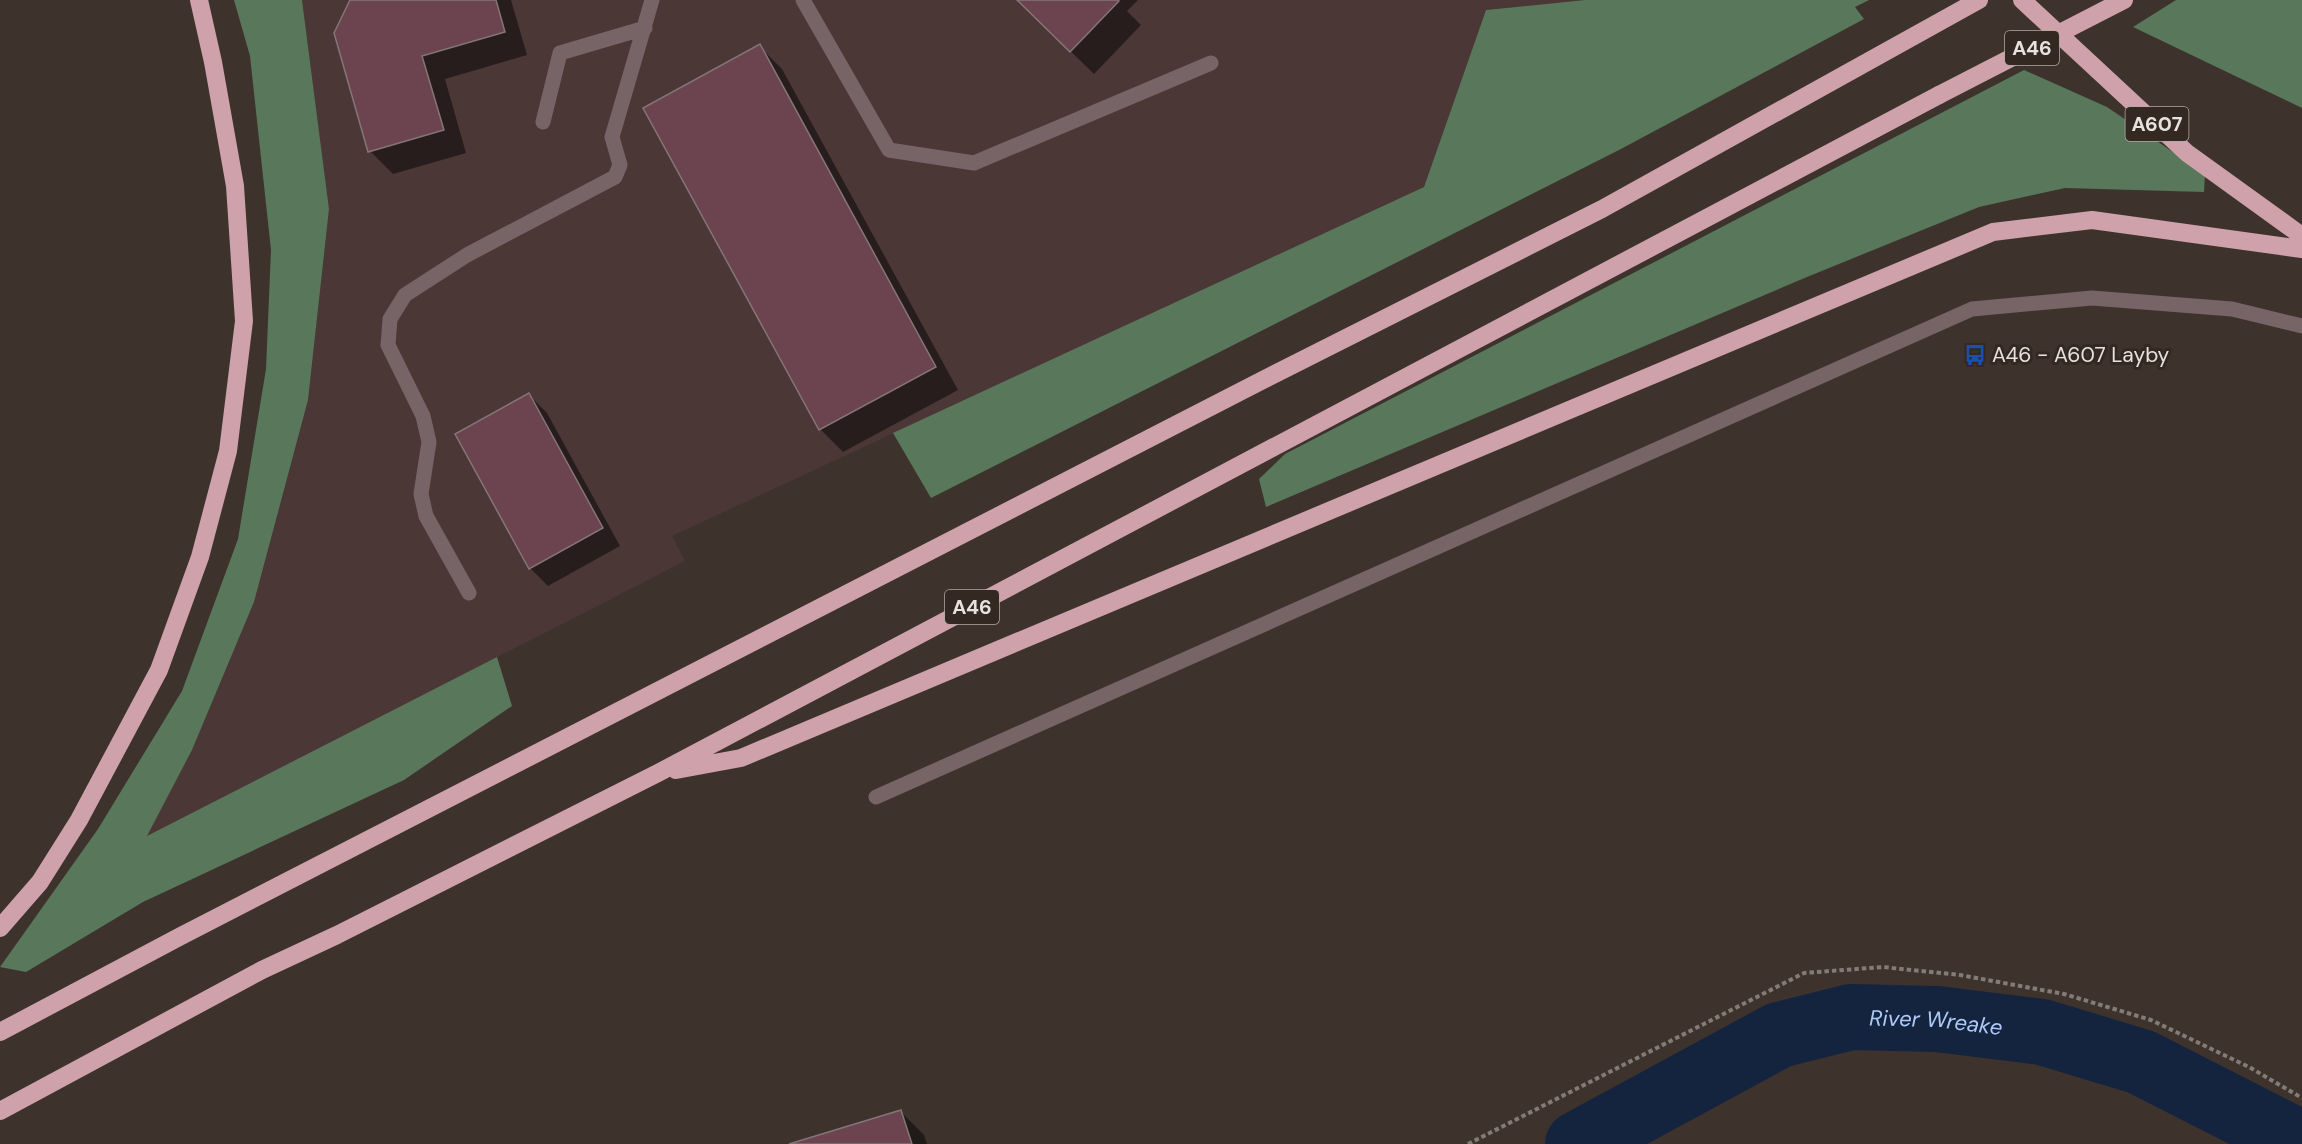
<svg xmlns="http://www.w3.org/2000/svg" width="2302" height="1144" font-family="'DM Sans',sans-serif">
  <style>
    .industrial { fill: #4c3737 }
    .forest { fill: #58775b }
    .shadow { fill: #0007 }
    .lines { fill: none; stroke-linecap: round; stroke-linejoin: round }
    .river { stroke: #14243f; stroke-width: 66 }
    .building { fill: #6b4450; stroke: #847579; stroke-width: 1.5 }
    .path { stroke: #837b75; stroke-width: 4; stroke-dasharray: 4.5 3; stroke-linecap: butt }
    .lane { stroke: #776467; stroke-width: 15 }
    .highway { stroke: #cfa1ab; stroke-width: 18 }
    .highway-bridge { stroke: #cfa1ab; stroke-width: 18 }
    .labels { text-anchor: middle; stroke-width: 6; stroke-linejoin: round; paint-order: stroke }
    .shield { fill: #332922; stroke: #b2aaa5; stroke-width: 1.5 }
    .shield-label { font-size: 20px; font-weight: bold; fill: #e8e2dd }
    .poi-label { font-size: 21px; fill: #e8e2dd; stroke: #332922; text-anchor: start }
    .water-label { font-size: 22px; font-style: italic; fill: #afc9f6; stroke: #332922 }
  </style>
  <rect width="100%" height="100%" fill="#3d332c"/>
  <path class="industrial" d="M302 0H1585L1486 10 1424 187 672 536 685 561 146 837 192 750 254 602 308 400 329 209Z"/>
  <path class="forest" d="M234 0H302L329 209 308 400 254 602 192 750 147 836 497 657 512 706 404 780 143 902 26 972 0 967 98 829 182 691 238 539 266 369 271 250 250 56Z
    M1585 0H1869L1855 7 1864 19 1619 150 931 498 893 433 1424 187 1486 10Z
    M2176 0H2302V108L2133 27Z
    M2024 70 2107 107 2205 174 2204 192 2065 188 1979 207 1807 277 1266 507 1259 479 1285 454Z"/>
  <path class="shadow" d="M351 0H511L527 55 445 79 466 153 393 174 370 151Z
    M1018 0H1138L1127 11 1141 25 1094 74Z
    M759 46 782 69 958 390 843 452 820 429Z
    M529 395 547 413 620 546 548 586 530 568Z
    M901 1112 924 1135 927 1144H794Z"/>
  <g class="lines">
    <path class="river" id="s1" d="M1578 1144 1779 1035 1851 1017 1937 1019 2042 1032 2141 1062 2302 1144"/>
  </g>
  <path class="building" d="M350 0H496L505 32 422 56 444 130 368 152 334 33Z
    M1017 0H1118L1119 1 1070 52Z
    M760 44 936 367 819 430 643 108Z
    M529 393 603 528 529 569 455 434Z
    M901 1110 912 1144H789Z"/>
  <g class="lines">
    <path class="path" d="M1468 1144 1804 973 1883 967 1960 975 2064 994 2151 1020 2249 1067 2302 1098"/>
    <path class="lane" d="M803 0 889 150 974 163 1211 63
      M543 122 560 53 645 28
      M469 593 426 516 421 494 429 442 423 416 388 345 390 319 405 295 467 255 615 177 620 165 612 137 652 0
      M876 797 1972 309 2092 298 2232 309 2302 326"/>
    <path class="highway" d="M2022 0 2187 153 2302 236
      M676 770 741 758 1993 232 2092 220 2302 249
      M0 928 40 882 79 820 159 670 200 557 228 451 244 321 235 186 213 62 199 0
      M0 1032 181 936 1259 382 1602 209 1979 0
      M0 1111 262 970 337 935 658 773 1939 95"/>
    <path class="highway-bridge" d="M1939 95 2124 0"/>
  </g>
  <defs>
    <symbol id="bus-bare" viewBox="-9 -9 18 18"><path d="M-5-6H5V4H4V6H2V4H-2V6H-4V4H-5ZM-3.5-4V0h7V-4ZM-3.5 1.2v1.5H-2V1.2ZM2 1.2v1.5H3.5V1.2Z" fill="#1a4fb4" stroke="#332922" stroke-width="2.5" paint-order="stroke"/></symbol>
  </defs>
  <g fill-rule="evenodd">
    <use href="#bus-bare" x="1960" y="340" width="30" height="30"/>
  </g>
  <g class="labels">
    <g class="shield">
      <rect x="2005" y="31" width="54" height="34" rx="4.5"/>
      <rect x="2125.5" y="107" width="63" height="34" rx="4.5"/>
      <rect x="945" y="590" width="54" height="34" rx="4.5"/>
    </g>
    <g class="shield-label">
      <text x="2032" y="55">A46</text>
      <text x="2157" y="131">A607</text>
      <text x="972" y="614">A46</text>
    </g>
    <g class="poi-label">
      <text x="1992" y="362">A46 - A607 Layby</text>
    </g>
    <g class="water-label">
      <text dy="8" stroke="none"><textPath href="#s1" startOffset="388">River Wreake</textPath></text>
    </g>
  </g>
</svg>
